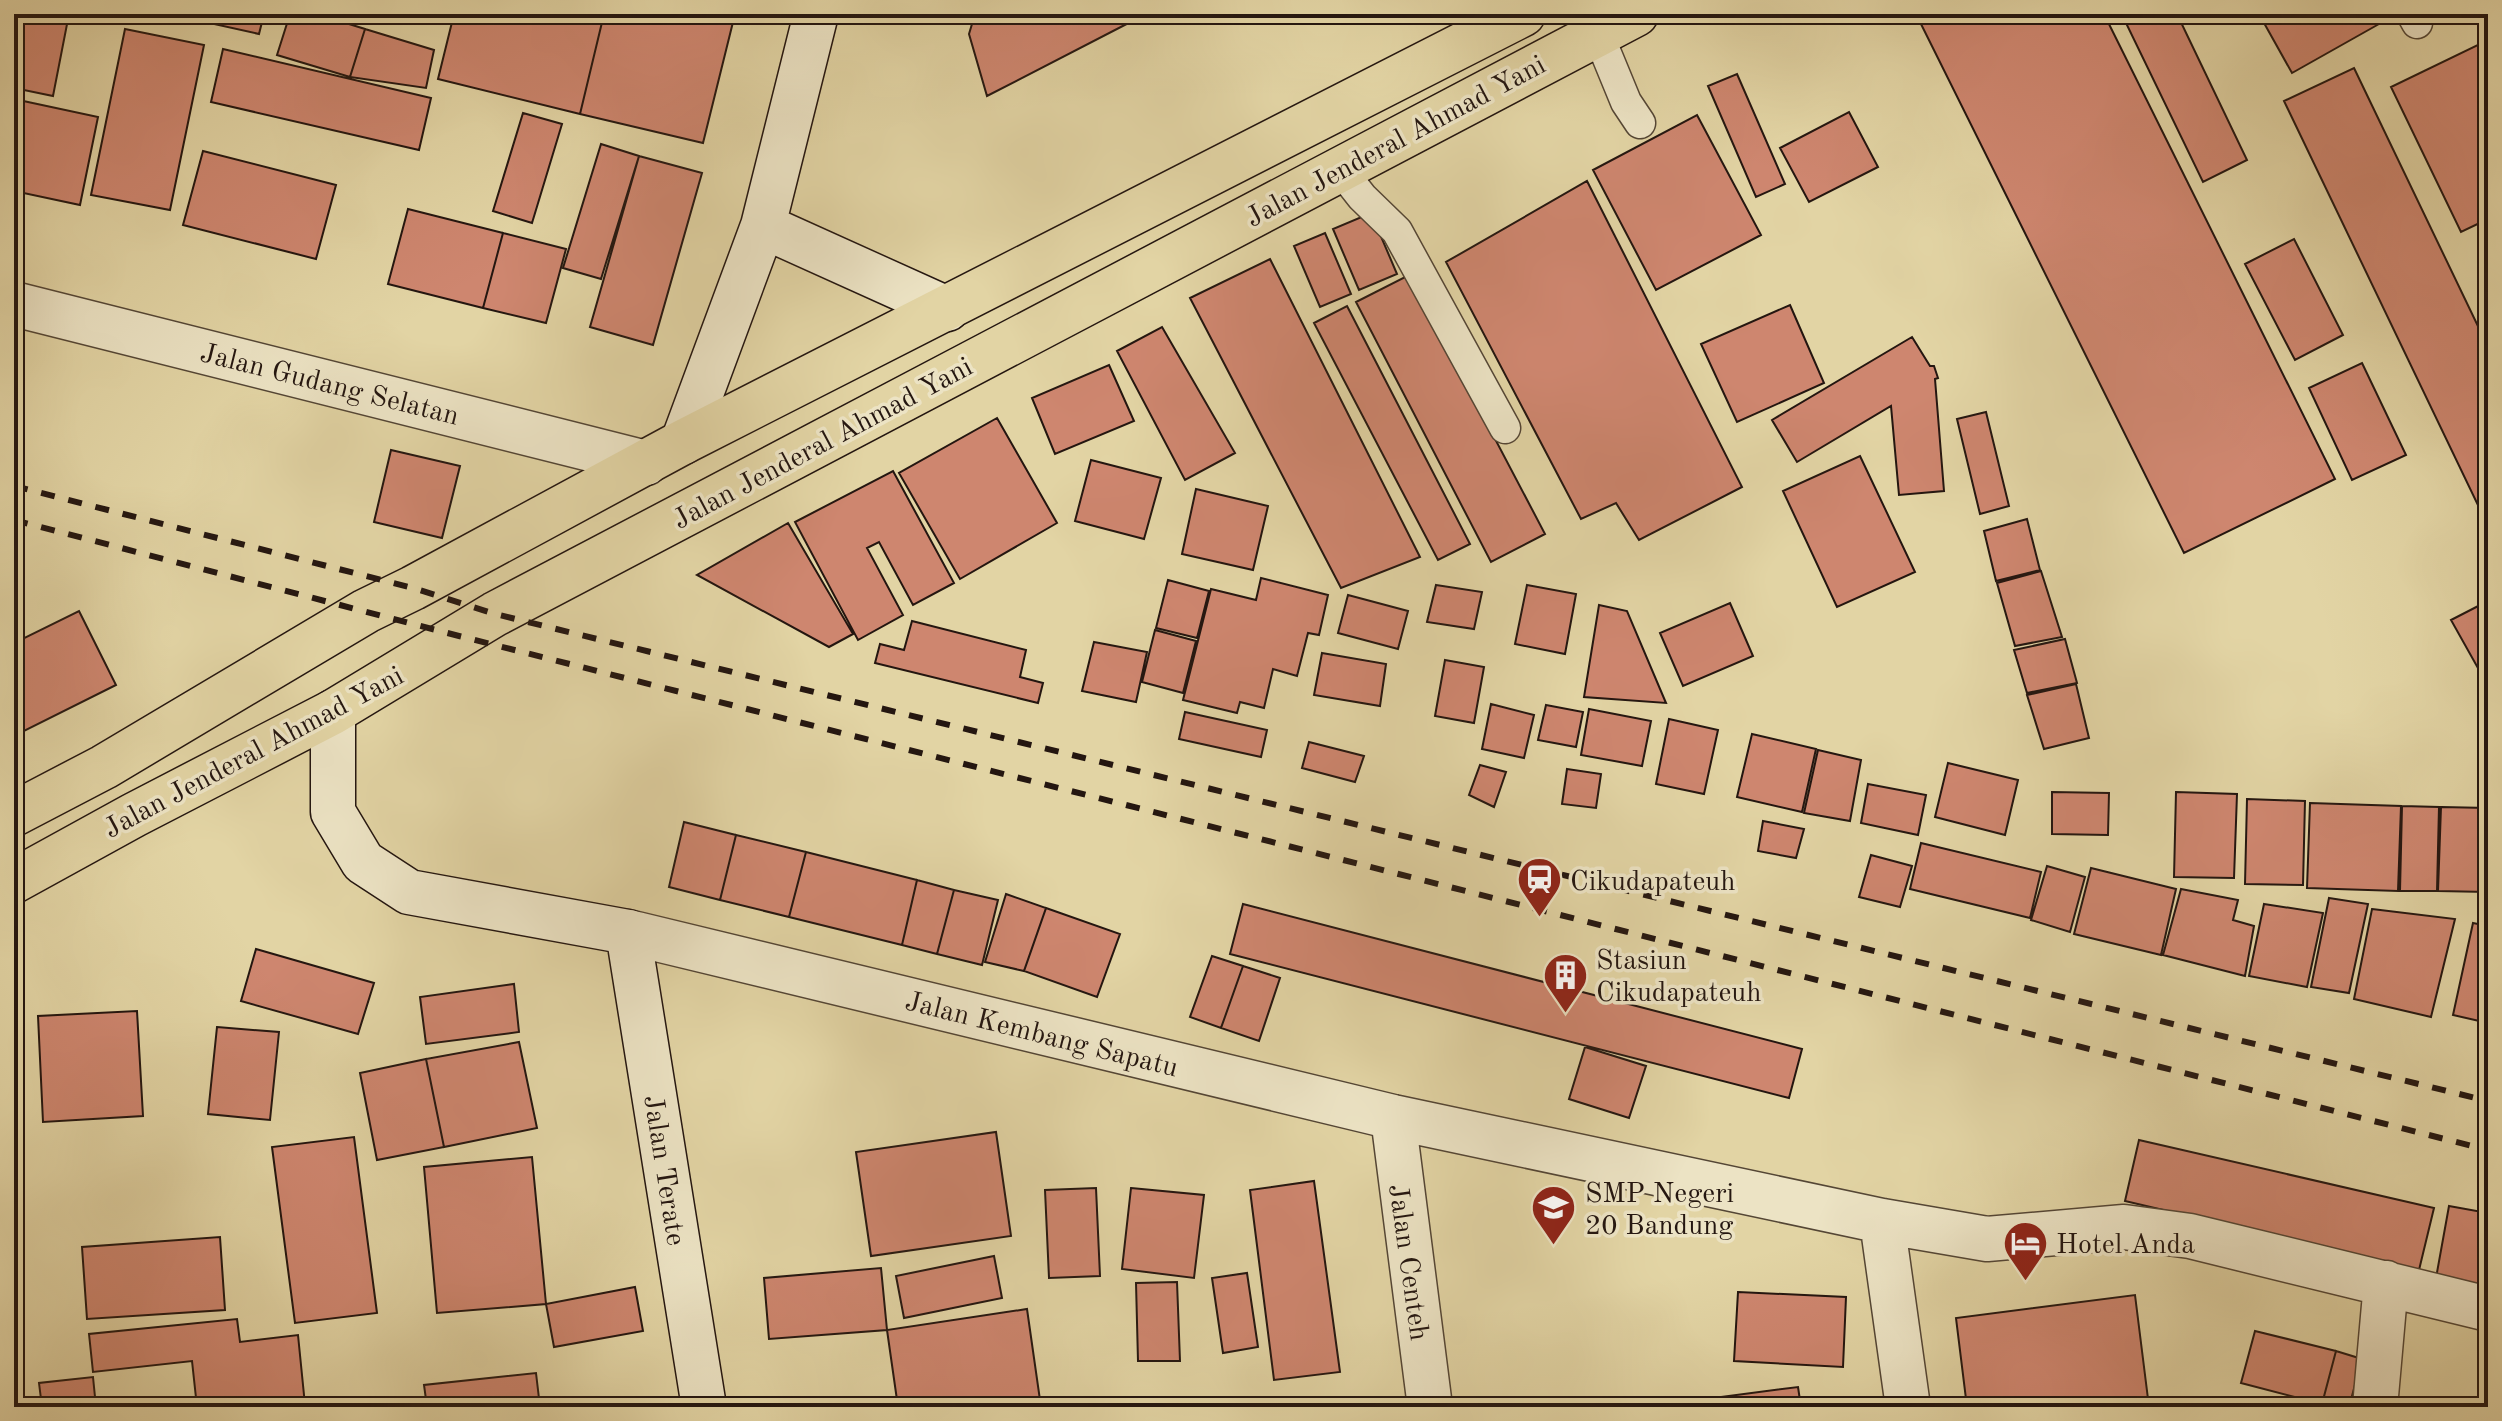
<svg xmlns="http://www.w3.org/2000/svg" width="2502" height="1421" font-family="'Old Standard TT',serif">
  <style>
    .building { fill: #ce866f; stroke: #241610; stroke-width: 2 }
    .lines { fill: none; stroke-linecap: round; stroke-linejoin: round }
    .lane-casing { stroke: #544635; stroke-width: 33 }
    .street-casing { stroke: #544635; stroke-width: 47 }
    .secondary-casing { stroke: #241610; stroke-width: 47 }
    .primary-casing { stroke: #241610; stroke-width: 47 }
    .lane { stroke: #ece3c4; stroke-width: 30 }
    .street { stroke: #ece3c4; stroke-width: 44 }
    .secondary { stroke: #ece3c4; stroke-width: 44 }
    .primary { stroke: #e2d4a4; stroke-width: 44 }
    .rail { stroke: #241610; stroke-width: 6; stroke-dasharray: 14 14; stroke-linecap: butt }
    .labels { text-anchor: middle; stroke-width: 7; stroke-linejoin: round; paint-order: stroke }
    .street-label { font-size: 28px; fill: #241610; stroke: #ece3c4 }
    .poi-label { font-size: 28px; fill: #241610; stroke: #ece3c4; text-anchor: start }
  </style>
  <rect width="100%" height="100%" fill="#e2d4a4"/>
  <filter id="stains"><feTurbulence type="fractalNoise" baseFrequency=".0025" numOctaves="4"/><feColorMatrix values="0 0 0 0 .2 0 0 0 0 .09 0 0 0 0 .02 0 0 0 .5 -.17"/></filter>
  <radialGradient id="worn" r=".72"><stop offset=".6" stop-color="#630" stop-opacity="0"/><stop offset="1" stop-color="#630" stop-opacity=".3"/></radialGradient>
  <path class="building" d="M14 14H69L53 96 14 88Z
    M169 14H264L259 34Z
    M290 14H317L365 29 350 77 277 55Z
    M454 14H604L580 114 438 79Z
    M604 14H735L703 143 580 114Z
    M975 14H1146L987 96 969 34Z
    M1916 14H2104L2335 479 2184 553Z
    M2145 14H2177L2247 160 2203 182 2126 23Z
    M2259 14H2373L2379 24 2292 73Z
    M125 29 204 45 170 210 91 195Z
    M365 29 434 50 426 88 350 77Z
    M2488 40V219L2461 232 2391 87Z
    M223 49 431 98 419 150 211 102Z
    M2354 68 2488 347V526L2284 101Z
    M1737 74 1785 184 1756 197 1708 86Z
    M14 99 98 117 80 205 14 191Z
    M1849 112 1878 167 1809 202 1780 148Z
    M523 113 562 124 532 223 493 211Z
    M1697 115 1761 235 1656 290 1593 170Z
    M601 144 639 156 601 279 563 268Z
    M203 151 336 185 316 259 183 225Z
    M639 156 702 173 653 345 590 327Z
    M1587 181 1742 487 1639 540 1616 503 1581 519 1446 262Z
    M408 209 503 233 483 308 388 284Z
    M1371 213 1397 274 1359 290 1333 229Z
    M503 233 566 249 546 323 483 308Z
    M1325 233 1351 294 1320 307 1294 246Z
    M2294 239 2343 335 2295 360 2245 264Z
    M1270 259 1420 557 1341 588 1190 298Z
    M1409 275 1545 534 1491 562 1356 302Z
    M1790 305 1824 383 1737 422 1701 344Z
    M1347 306 1470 544 1438 560 1314 323Z
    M1162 327 1235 453 1185 480 1117 351Z
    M1912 337 1930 366H1934L1938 378 1935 379 1944 491 1899 495 1891 406 1797 462 1772 420Z
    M2362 363 2406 455 2352 480 2309 388Z
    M1109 365 1134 421 1055 454 1032 398Z
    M1986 412 2009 506 1980 514 1957 419Z
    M997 418 1057 523 960 579 899 473Z
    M391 450 460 466 442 538 374 522Z
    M1860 456 1915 572 1837 607 1783 491Z
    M1091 460 1161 478 1144 539 1075 521Z
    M893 471 954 583 913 605 879 542 867 548 903 615 858 640 795 522Z
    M1196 489 1268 506 1253 570 1182 554Z
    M2027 519 2040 570 1996 581 1984 531Z
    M788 523 853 634 829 647 697 575Z
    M2041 571 2062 637 2015 646 1997 583Z
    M1261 578 1328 595 1319 635 1308 633 1297 676 1273 669 1264 708 1240 702 1237 713 1183 700 1211 589 1256 600Z
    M1168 580 1209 591 1197 638 1156 628Z
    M1436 585 1482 592 1474 629 1427 622Z
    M1527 585 1576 594 1565 654 1515 644Z
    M1348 595 1408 611 1398 649 1338 633Z
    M2488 601V686L2451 620Z
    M1730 603 1753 656 1683 686 1660 633Z
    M1599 605 1627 611 1666 703 1584 697Z
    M79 611 116 685 14 736V643Z
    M912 621 1026 650 1020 677 1043 683 1038 703 875 663 880 644 904 650Z
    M1155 630 1196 641 1183 693 1142 682Z
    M2065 639 2077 683 2027 693 2014 650Z
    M1094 642 1147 652 1136 702 1082 691Z
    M1322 653 1386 664 1380 706 1314 695Z
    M1445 660 1484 667 1474 723 1435 716Z
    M2076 684 2089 738 2044 749 2027 695Z
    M1491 704 1534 715 1524 758 1482 749Z
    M1546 705 1583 712 1576 747 1538 740Z
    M1589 709 1651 721 1642 766 1581 755Z
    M1185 712 1267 730 1261 757 1179 739Z
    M1669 719 1718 730 1704 794 1656 784Z
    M1752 734 1816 749 1802 812 1737 797Z
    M1309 742 1364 756 1355 782 1302 768Z
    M1818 750 1861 760 1850 821 1804 813Z
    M1948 763 2018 780 2005 835 1935 817Z
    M1480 765 1506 772 1494 807 1469 795Z
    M1567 769 1601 774 1596 808 1562 804Z
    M1868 784 1926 795 1918 835 1861 823Z
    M2052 792 2109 793 2108 835 2052 834Z
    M2176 792 2237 794 2234 878 2174 877Z
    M2247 799 2305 801 2303 885 2245 884Z
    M2310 803 2401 806 2398 891 2307 888Z
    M2402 806 2439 807 2437 891H2400Z
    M2441 807 2488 808V892L2438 891Z
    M1763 821 1804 829 1796 858 1758 851Z
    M684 822 736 835 720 900 669 887Z
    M736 835 806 852 789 917 720 900Z
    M1921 843 2041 872 2030 918 1910 889Z
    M806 852 917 880 902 945 789 917Z
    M1871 855 1912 866 1900 907 1859 897Z
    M2047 866 2085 877 2070 932 2031 920Z
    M2091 868 2176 889 2161 955 2074 934Z
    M917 880 954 890 937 954 902 945Z
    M2181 889 2238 900 2233 920 2254 926 2245 976 2163 955Z
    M954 890 998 900 982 965 937 954Z
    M1006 894 1046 908 1024 971 985 962Z
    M2329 898 2368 904 2349 993 2311 987Z
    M1243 904 1802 1049 1789 1098 1230 954Z
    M2264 904 2323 913 2307 987 2249 976Z
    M1046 908 1120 934 1097 997 1024 971Z
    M2372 909 2455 919 2431 1017 2354 999Z
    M2473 923 2488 926V1023L2453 1015Z
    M256 949 374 983 358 1034 241 1001Z
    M1212 956 1243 966 1221 1028 1190 1017Z
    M1243 966 1280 978 1259 1041 1221 1028Z
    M514 984 519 1032 426 1044 420 997Z
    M137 1011 143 1116 43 1122 38 1016Z
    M217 1027 279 1032 270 1120 208 1114Z
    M519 1042 537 1128 444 1147 426 1059Z
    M1585 1047 1646 1066 1629 1118 1569 1099Z
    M426 1059 444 1147 377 1160 360 1073Z
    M996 1132 1011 1236 871 1256 856 1152Z
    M354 1137 377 1313 295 1323 272 1147Z
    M2139 1140 2434 1208 2419 1270 2125 1201Z
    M532 1157 546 1304 437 1313 424 1167Z
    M1314 1181 1340 1372 1274 1380 1250 1190Z
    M1096 1188 1100 1276 1049 1278 1045 1190Z
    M1131 1188 1204 1195 1194 1278 1122 1269Z
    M2449 1206 2488 1213V1287L2436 1278Z
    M220 1237 225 1310 87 1319 82 1247Z
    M994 1256 1002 1298 904 1318 896 1276Z
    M881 1268 887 1330 769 1339 764 1278Z
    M1247 1273 1258 1347 1223 1353 1212 1278Z
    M1177 1282 1180 1361H1138L1136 1283Z
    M635 1287 643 1331 554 1347 546 1304Z
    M1738 1292 1846 1297 1843 1367 1734 1361Z
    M2135 1295 2149 1407H1967L1956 1318Z
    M1027 1309 1041 1407H898L887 1330Z
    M237 1319 240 1342 298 1335 305 1405 197 1407 192 1361 93 1372 89 1334Z
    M2255 1331 2336 1351 2322 1404 2241 1383Z
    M2336 1351 2362 1359 2349 1407 2322 1404Z
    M536 1373 540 1407H427L424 1385Z
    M93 1377 96 1407H42L39 1383Z
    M1798 1387 1801 1407H1645Z
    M1219 1399 1220 1407H1161V1403Z"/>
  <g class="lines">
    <defs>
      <path id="lane" d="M2412 14 2417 23
        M1598 34 1626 102 1640 123
        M1340 169 1362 197 1397 231 1505 428"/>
      <path id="street" d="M14 304 646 463
        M628 932 1393 1117 1882 1221 1987 1239 2124 1227 2190 1236 2488 1309
        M1393 1117 1430 1407
        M1882 1221 1908 1407
        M2375 1407 2386 1283"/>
      <path id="secondary" d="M763 226 947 309
        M683 442 763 226 816 14
        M333 712V812L363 862 409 892 628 932 704 1407"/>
      <path id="primary" d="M14 814 104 767 366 611 413 588 683 442 1523 14
        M14 881 134 815 333 712 495 614 1636 14"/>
    </defs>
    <use href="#lane" class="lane-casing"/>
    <use href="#street" class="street-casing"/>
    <use href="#secondary" class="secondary-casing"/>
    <use href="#primary" class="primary-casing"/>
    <use href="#lane" class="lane"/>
    <use href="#street" class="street"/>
    <use href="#secondary" class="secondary"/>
    <use href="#primary" class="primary"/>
    <path class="rail" d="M14 486 413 588 495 614 2488 1101
      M14 520 459 636 2488 1150"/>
  </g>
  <defs>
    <symbol id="station-pin" viewBox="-11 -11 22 30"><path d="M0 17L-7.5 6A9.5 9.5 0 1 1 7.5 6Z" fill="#8f2418" stroke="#ece3c4"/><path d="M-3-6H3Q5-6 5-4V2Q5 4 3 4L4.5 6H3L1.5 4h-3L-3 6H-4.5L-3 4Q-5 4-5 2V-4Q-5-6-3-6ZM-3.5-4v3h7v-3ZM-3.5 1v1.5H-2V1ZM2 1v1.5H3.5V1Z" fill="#fff"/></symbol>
    <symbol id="building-pin" viewBox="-11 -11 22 30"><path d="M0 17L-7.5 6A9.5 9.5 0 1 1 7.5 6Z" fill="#8f2418" stroke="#ece3c4"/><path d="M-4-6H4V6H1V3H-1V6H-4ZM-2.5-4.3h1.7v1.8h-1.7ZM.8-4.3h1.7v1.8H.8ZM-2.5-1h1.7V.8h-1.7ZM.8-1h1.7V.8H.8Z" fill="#fff"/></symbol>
    <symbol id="school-pin" viewBox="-11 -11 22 30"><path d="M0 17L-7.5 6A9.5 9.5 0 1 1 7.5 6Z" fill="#8f2418" stroke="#ece3c4"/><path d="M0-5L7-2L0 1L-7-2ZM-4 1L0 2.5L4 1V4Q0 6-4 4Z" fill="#fff"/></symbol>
    <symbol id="hotel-pin" viewBox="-11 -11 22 30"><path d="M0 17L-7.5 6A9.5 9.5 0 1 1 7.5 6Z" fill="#8f2418" stroke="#ece3c4"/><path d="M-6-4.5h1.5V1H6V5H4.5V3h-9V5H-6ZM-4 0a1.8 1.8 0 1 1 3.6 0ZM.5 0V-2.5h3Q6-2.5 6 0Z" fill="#fff"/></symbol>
  </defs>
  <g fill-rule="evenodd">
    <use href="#station-pin" x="1514" y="854" width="51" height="69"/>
    <use href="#building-pin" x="1540" y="950" width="51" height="69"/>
    <use href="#school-pin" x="1528" y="1182" width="51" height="69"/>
    <use href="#hotel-pin" x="2000" y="1218" width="51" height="69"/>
  </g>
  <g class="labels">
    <g class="street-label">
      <text transform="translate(1395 140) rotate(-28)" y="10">Jalan Jenderal Ahmad Yani</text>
      <text transform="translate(330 383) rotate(14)" y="10">Jalan Gudang Selatan</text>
      <text transform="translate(822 442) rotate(-28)" y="10">Jalan Jenderal Ahmad Yani</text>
      <text transform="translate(253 751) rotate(-28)" y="10">Jalan Jenderal Ahmad Yani</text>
      <text transform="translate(1042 1033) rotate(14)" y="10">Jalan Kembang Sapatu</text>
      <text transform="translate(666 1170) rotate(81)" y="10">Jalan Terate</text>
      <text transform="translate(1410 1262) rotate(82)" y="10">Jalan Centeh</text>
    </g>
    <g class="poi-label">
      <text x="1570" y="890">Cikudapateuh</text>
      <text x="1596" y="969">Stasiun<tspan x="1596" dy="32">Cikudapateuh</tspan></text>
      <text x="1585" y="1202">SMP Negeri<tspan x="1585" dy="32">20 Bandung</tspan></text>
      <text x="2056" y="1253">Hotel Anda</text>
    </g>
  </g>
  <rect width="2502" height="1421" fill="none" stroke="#e2d4a4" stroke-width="48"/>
  <rect x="16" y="16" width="2470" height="1389" fill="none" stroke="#241610" stroke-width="4"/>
  <rect x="24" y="24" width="2454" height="1373" fill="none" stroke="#241610" stroke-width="2"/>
  <rect width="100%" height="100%" filter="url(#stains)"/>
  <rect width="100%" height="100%" fill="url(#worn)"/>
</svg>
